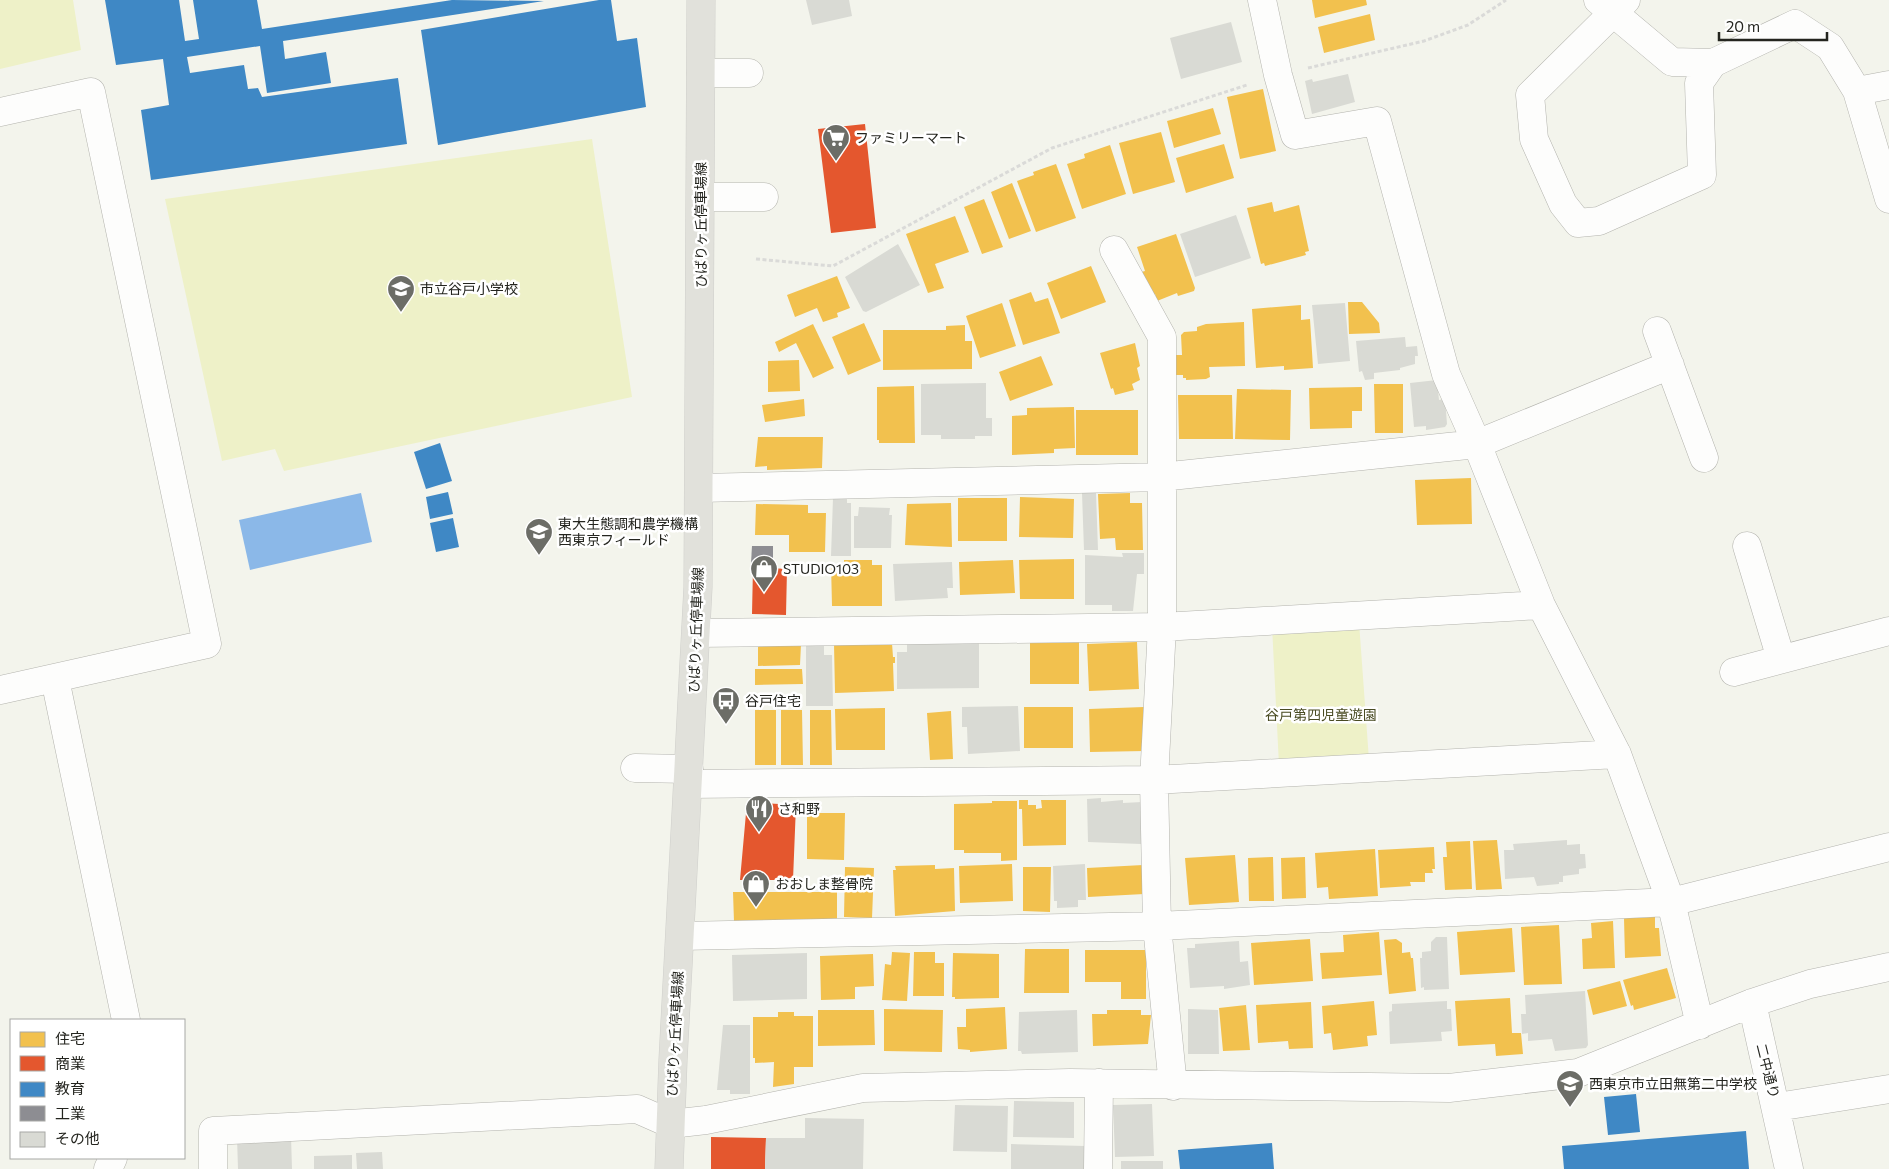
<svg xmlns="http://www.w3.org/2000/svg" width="1889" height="1169" font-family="Commissioner,'Noto Sans JP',sans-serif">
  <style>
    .green { fill: #eef1c8 }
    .water { fill: #8bb8e8 }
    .homes { fill: #f2c14e }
    .shops { fill: #e4572e }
    .schools { fill: #3f88c5 }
    .industry { fill: #8d8d92 }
    .building { fill: #d9dad4 }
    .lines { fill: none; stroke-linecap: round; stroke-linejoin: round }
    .minor-casing { stroke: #b3b3ad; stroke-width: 29 }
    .major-casing { stroke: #cfcfcb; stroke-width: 29 }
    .path { stroke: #dadad8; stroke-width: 3; stroke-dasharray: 4 2.5; stroke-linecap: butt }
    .minor { stroke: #fdfdfc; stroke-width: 28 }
    .major { stroke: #e1e1db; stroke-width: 28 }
    .labels { text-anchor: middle; stroke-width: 5; stroke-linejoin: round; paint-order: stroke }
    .poi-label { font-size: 14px; fill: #24251f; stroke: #fff; text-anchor: start }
    .street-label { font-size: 14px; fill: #24251f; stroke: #fff }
    .park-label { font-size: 14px; fill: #494b22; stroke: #fff }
  </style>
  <rect width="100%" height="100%" fill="#f3f4ec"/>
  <path class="green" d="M0 0H73L81 50 0 69Z
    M592 139 632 397 284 471 275 449 222 461 165 199Z
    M1359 622 1369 760 1279 765 1272 626Z"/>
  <path class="water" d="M361 493 372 542 250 570 239 520Z"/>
  <path class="homes" d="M1312 0H1366L1367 5 1315 18Z
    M1370 14 1375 40 1324 53 1318 27Z
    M1263 89 1276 151 1240 159 1227 97Z
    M1213 108 1221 134 1174 148 1167 121Z
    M1161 132 1175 182 1133 194 1119 143Z
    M1224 144 1234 178 1186 193 1176 158Z
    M1110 145 1126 194 1082 209 1067 164 1085 158 1084 154Z
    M1056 164 1076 218 1036 232 1017 181 1034 175 1033 172Z
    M1012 183 1031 231 1009 239 991 192Z
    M984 199 1003 247 982 254 964 207Z
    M1272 202 1274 212 1299 205 1309 251 1305 252 1306 255 1265 266 1264 263 1261 264 1247 208Z
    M955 216 969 252 935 264 944 288 928 293 906 234Z
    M1176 234 1195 288 1194 291 1178 296 1177 293 1157 301 1155 294 1146 297 1138 273 1145 271 1137 247Z
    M1091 266 1106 302 1061 319 1047 283Z
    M837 276 850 308 837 313 838 317 823 322 817 308 795 317 787 295Z
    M1031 292 1035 302 1048 298 1060 333 1023 345 1009 300Z
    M1348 302H1362L1379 323 1380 333 1349 334Z
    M1002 303 1016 346 980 358 966 316Z
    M1301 305V320L1310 319 1313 368 1284 370V366L1256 368 1252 309Z
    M1244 322 1245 366 1209 367 1210 377 1206 379 1186 380V378H1183V375H1175L1174 355H1182L1181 335 1184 332 1197 331V327L1206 324Z
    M864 323 881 361 848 375 832 337Z
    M813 324 834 368 813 378 796 343 779 352 775 342Z
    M965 325V341H972V369L883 370V330H946V326Z
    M1135 343 1140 366 1137 368 1140 380 1132 384 1134 390 1115 395 1113 388 1111 389 1100 353Z
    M1041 356 1053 385 1010 401 999 372Z
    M799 360 800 391 768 392V361Z
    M1374 384H1403V433H1375Z
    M914 386 915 443H879V440H877V387Z
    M1362 387V411H1352V428L1310 429 1309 388Z
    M1237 389 1291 390 1290 440 1235 439Z
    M1178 395H1232L1233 439H1179Z
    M804 399 805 416 765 422 762 405Z
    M1074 407 1075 448 1054 449V453L1012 455V416L1027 415V408Z
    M1076 410H1138V455H1076Z
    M758 437H823L822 468 767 470V466L755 467Z
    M1471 478 1472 524 1417 525 1415 480Z
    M1130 493V503H1142L1143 550H1116L1115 538 1100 539 1098 494Z
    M1020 497 1074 499 1073 538 1019 537Z
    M958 498H1007V541H958Z
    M951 503 952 547 905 545 907 504Z
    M756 504 808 505V513H826L825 552H789V535H755Z
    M1074 559V599H1020L1019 560Z
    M844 560H872V565H882V606H832L831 564H844Z
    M1013 560 1015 593 960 595 959 562Z
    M1079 642V684H1030V643Z
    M1137 642 1139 689 1089 691 1087 644Z
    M762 643 801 644 800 665 758 666V647Z
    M892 643 893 657H895V663H893L894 691 835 693 834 644Z
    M755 669H802L803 684 755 685Z
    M1024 707H1073V748H1024Z
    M1144 707 1145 751 1090 752 1089 709Z
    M885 708V750H836L835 709Z
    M755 710H776V765H755Z
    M781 710H802L803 765H781Z
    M810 710H831L832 765H810Z
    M951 711 953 759 930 760 927 713Z
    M1019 800H1028V805H1036V809L1042 808 1041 800H1066V845L1023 846 1022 809H1019Z
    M992 801H1017V860L1001 861V853H964V850H954V804L992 803Z
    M807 813H845L844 860 807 859Z
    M1497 840 1502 889 1476 890 1473 841Z
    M1470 841 1472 889 1445 890 1443 857H1447L1446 842Z
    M1434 847 1435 869H1432L1433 873H1425V882H1410L1411 886 1380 888 1378 850Z
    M1375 849 1378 896 1329 899 1328 887 1317 888 1315 853Z
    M1235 855 1239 902 1189 905 1185 858Z
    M1273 857 1274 901H1249L1248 858Z
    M1305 857 1306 898 1282 899 1281 858Z
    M1012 864 1013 901 960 903 959 866Z
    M935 865V869L954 868 955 911 895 916 893 870H896L895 866Z
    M1143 865 1144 894 1088 897 1087 868Z
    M845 867 874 868 872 918 844 917Z
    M1023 867H1051L1050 912 1023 911Z
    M733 892H837V920L734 922Z
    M1655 917V928H1659L1661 956 1625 958 1624 918Z
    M1613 921 1615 968 1583 969 1582 939 1592 938 1591 923Z
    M1559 925 1562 984 1524 985 1521 927Z
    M1512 928 1515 972 1460 975 1457 932Z
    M1379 932 1382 975 1322 979 1320 953 1344 952 1343 935Z
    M1310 939 1313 981 1254 985 1251 943Z
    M1396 939 1402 943V953L1410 952 1411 958H1413L1416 991 1389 994 1384 940Z
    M1025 949H1069V993H1024Z
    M1085 950H1146V999H1121V982H1085Z
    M892 952 910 953 907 1001 882 1000 885 964 891 965Z
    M914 952H935V963H944V996H913Z
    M953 953 999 954V998L955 999V997H952Z
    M873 954 874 986 855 987V999L821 1000 820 956Z
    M1667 968 1676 998 1634 1010 1633 1005 1631 1006 1623 980Z
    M1620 981 1627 1006 1593 1015 1587 990Z
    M1510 998 1512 1033H1521L1523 1054 1496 1056 1495 1044 1458 1046 1455 1001Z
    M1374 1001 1377 1035 1367 1036 1368 1046 1333 1050 1331 1033 1324 1034 1322 1006Z
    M1311 1002 1313 1048 1289 1049 1288 1041 1258 1043 1256 1005Z
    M1246 1005 1250 1050 1223 1051 1219 1008Z
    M1005 1007 1007 1049 970 1052V1050L958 1049 957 1027H966V1009Z
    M884 1009 943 1010 942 1052 884 1051Z
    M818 1010H874L875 1045 818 1046Z
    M1107 1010H1141V1015H1151L1148 1044 1093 1046 1092 1014H1107Z
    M778 1012H794V1016H813V1067H794V1084L773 1087 774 1062 755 1063V1058H753V1017H778Z"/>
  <path class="shops" d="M865 124 876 228 831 233 818 129Z
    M753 567 787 569 786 615 752 614Z
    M747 802 796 805 793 880H740Z
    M711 1137 766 1138 765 1169H711Z"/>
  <path class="schools" d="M105 0H179L185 41 199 39 193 0H257L262 29 452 0 544 1 283 41 285 59 326 52 331 83 267 93 260 46 187 57 190 73 244 65 248 89 258 88 262 97 398 78 407 144 151 180 141 110 169 105 163 59 116 65Z
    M599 0H611L617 41 637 38 646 107 438 145 421 30Z
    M440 443 452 481 426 489 414 452Z
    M448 492 453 514 430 519 426 497Z
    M453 518 459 547 436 552 430 523Z
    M1636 1094 1640 1132 1608 1135 1604 1097Z
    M1746 1131 1749 1169H1564L1562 1146Z
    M1272 1143 1274 1169H1180L1178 1150Z"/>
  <path class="industry" d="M752 546H773V563H751Z"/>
  <path class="building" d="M806 0H849L852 16 812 25Z
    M1231 22 1242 62 1181 79 1170 38Z
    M1348 74 1355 102 1312 114 1305 81 1312 79 1313 82Z
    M1236 215 1251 258 1195 277 1180 234Z
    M898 244 920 285 866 312 863 311 845 277Z
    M1345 303 1350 361 1318 364 1312 305Z
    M1405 337 1406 347 1417 346 1418 356H1415V364L1400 368V370L1374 373V379L1365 380 1362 371 1359 372 1356 341Z
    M1437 380 1439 400 1445 399 1447 424 1445 427 1426 430V426L1414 427 1410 383Z
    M986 383V418H992V436H975V439H941V435H921V384Z
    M1082 493H1096L1098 550H1084Z
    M833 498H847V503H851V556H831Z
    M859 507 890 508 889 515H892L891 548H854V516H858Z
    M1122 553H1144V574H1137L1133 611H1112V605H1085V555L1123 557Z
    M952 562 953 588H947L948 598 895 601 893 564Z
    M907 641H979V688L897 689V652H907Z
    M806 646H824V655H832L833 706H806Z
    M1018 706 1020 751 968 754 967 727H962V707Z
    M1101 798V802L1123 800V803L1142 802 1144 841H1141V844L1088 842 1087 799Z
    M1567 840V845L1580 844V854H1585L1586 868 1579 869V874L1563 876V882H1559V884L1537 886 1534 877 1505 879 1504 850H1514L1513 844Z
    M1085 864 1086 900H1078V907L1057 908V901H1054L1053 866Z
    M1436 937H1447L1449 989 1424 990V987L1421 988 1420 958H1422V952L1431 951V942Z
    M1239 941 1240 962 1248 961 1250 985 1224 989V986L1190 988 1187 948H1195V944Z
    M807 953V999L733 1001 732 955Z
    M1585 991 1588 1045 1586 1048 1555 1051 1552 1039 1528 1041V1033L1522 1034 1521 1014H1526L1525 995Z
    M1447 1001V1009H1451L1452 1031 1441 1032 1442 1041 1390 1044 1389 1012 1392 1011V1004Z
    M1188 1009 1218 1010 1219 1054H1188Z
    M1077 1010 1078 1052 1022 1054 1021 1051H1018L1019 1012Z
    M723 1025H750V1094H730V1090H717Z
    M1014 1101 1074 1102V1138L1013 1137Z
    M1152 1104 1154 1156 1115 1157 1113 1105Z
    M955 1105 1008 1106 1007 1152 953 1151Z
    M805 1118 864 1119 863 1169H765L766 1138H805Z
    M291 1136 292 1169H238L237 1137Z
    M1011 1144 1085 1146V1169H1011Z
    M382 1152 383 1169H357L356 1153Z
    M352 1155V1169H314V1156Z
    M1121 1161H1163V1169H1121Z"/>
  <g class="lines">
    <defs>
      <path id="minor" d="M1262 0 1278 75 1295 135 1377 121 1446 374 1477 444 1541 605 1617 754 1671 902 1700 1025
        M1598 0 1672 62 1713 63 1795 24 1830 47 1857 91 1889 199
        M1626 0 1530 95 1534 139 1563 204 1578 223 1599 221 1702 175 1699 83 1713 63
        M701 73H749
        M1857 91 1889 85
        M0 112 91 92 207 644 0 690
        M701 197H764
        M1114 250 1162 337V627L1154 780 1157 926 1173 1086
        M1657 331 1704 458
        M700 488 1161 477 1477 444 1670 365
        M1747 546 1781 659
        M697 633 1162 627 1541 605
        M1734 672 1889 631
        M55 679 126 1020
        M635 768 689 769
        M688 784 1154 780 1617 754
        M681 936 1157 926 1671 902 1889 847
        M1752 1003 1789 1169
        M1777 1107 1889 1089
        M108 1169 113 1158
        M213 1169V1131L637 1109 671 1124 706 1120 863 1088 1070 1083 1449 1088 1578 1073 1752 1003 1810 984 1889 967
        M1098 1169 1099 1083"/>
      <path id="major" d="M669 1169 673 1060 698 587 701 0"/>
    </defs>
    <use href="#minor" class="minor-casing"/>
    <use href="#major" class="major-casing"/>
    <path class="path" d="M1308 68 1424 41 1468 25 1506 0
      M756 259 833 266 1052 148 1247 85"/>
    <use href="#minor" class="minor"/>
    <use href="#major" class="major"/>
  </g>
  <defs>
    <symbol id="supermarket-pin" viewBox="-11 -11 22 30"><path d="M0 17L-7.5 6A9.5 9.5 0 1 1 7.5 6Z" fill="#6c6d67" stroke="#fff"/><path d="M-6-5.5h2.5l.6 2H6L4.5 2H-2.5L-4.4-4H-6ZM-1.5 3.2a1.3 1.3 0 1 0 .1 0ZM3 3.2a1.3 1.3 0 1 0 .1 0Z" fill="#fff"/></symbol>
    <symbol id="school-pin" viewBox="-11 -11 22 30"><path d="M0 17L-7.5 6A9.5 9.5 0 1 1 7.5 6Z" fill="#6c6d67" stroke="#fff"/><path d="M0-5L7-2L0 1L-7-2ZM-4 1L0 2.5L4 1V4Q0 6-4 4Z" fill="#fff"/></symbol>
    <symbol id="university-pin" viewBox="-11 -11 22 30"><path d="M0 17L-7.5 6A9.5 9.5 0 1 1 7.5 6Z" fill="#6c6d67" stroke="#fff"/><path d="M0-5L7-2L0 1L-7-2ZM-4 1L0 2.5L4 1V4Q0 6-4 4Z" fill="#fff"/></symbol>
    <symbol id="shop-pin" viewBox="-11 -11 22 30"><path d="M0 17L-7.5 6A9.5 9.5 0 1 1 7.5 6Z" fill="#6c6d67" stroke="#fff"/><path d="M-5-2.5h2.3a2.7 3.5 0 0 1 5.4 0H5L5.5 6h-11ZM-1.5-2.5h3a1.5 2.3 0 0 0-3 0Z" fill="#fff"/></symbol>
    <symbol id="bus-pin" viewBox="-11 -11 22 30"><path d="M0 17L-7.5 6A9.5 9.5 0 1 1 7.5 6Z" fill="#6c6d67" stroke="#fff"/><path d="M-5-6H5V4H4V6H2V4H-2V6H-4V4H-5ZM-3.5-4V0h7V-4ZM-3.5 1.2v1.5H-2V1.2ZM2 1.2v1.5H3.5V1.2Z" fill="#fff"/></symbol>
    <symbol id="restaurant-pin" viewBox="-11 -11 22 30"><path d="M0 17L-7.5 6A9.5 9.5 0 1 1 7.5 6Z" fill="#6c6d67" stroke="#fff"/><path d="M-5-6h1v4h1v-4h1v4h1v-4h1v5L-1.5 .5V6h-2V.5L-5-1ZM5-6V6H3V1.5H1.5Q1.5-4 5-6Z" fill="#fff"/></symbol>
  </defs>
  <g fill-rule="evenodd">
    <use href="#supermarket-pin" x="820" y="122" width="32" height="43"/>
    <use href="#school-pin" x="385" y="273" width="32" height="43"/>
    <use href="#university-pin" x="523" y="516" width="32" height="43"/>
    <use href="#shop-pin" x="748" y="553" width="32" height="43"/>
    <use href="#bus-pin" x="710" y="685" width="32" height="43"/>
    <use href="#restaurant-pin" x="743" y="793" width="32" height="43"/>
    <use href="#shop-pin" x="740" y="868" width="32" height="43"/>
    <use href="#school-pin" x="1554" y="1068" width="32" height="43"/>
  </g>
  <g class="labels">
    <g class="poi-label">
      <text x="855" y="143">ファミリーマート</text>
      <text x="420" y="294">市立谷戸小学校</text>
      <text x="558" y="529">東大生態調和農学機構<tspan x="558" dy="16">西東京フィールド</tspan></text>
      <text x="783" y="574">STUDIO103</text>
      <text x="745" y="706">谷戸住宅</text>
      <text x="778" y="814">さ和野</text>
      <text x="775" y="889">おおしま整骨院</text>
      <text x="1589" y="1089">西東京市立田無第二中学校</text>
    </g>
    <g class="street-label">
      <text transform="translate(701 225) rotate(-90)" y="5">ひばりヶ丘停車場線</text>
      <text transform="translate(696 630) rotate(-88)" y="5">ひばりヶ丘停車場線</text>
      <text transform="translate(675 1034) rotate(-87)" y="5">ひばりヶ丘停車場線</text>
      <text transform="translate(1768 1071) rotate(76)" y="5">二中通り</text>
    </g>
    <g class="park-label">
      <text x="1321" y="720">谷戸第四児童遊園</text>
    </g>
  </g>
  <rect x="10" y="1019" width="175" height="140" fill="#ffffff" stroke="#a7a8a5"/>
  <rect x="20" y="1032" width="25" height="15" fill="#f2c14e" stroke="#a7a8a5"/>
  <text x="55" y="1044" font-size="15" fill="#24251f">住宅</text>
  <rect x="20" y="1056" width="25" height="15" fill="#e4572e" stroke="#a7a8a5"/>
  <text x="55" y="1069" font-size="15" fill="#24251f">商業</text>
  <rect x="20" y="1082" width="25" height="15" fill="#3f88c5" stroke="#a7a8a5"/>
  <text x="55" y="1094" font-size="15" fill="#24251f">教育</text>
  <rect x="20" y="1106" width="25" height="15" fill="#8d8d92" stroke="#a7a8a5"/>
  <text x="55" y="1119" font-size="15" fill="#24251f">工業</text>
  <rect x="20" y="1132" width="25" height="15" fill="#d9dad4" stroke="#a7a8a5"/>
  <text x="55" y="1144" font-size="15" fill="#24251f">その他</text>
  <path d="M1719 32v8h108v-8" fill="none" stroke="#24251f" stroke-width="2.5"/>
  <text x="1726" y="32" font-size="15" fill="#24251f" stroke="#ffffff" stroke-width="4" paint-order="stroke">20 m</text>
</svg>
